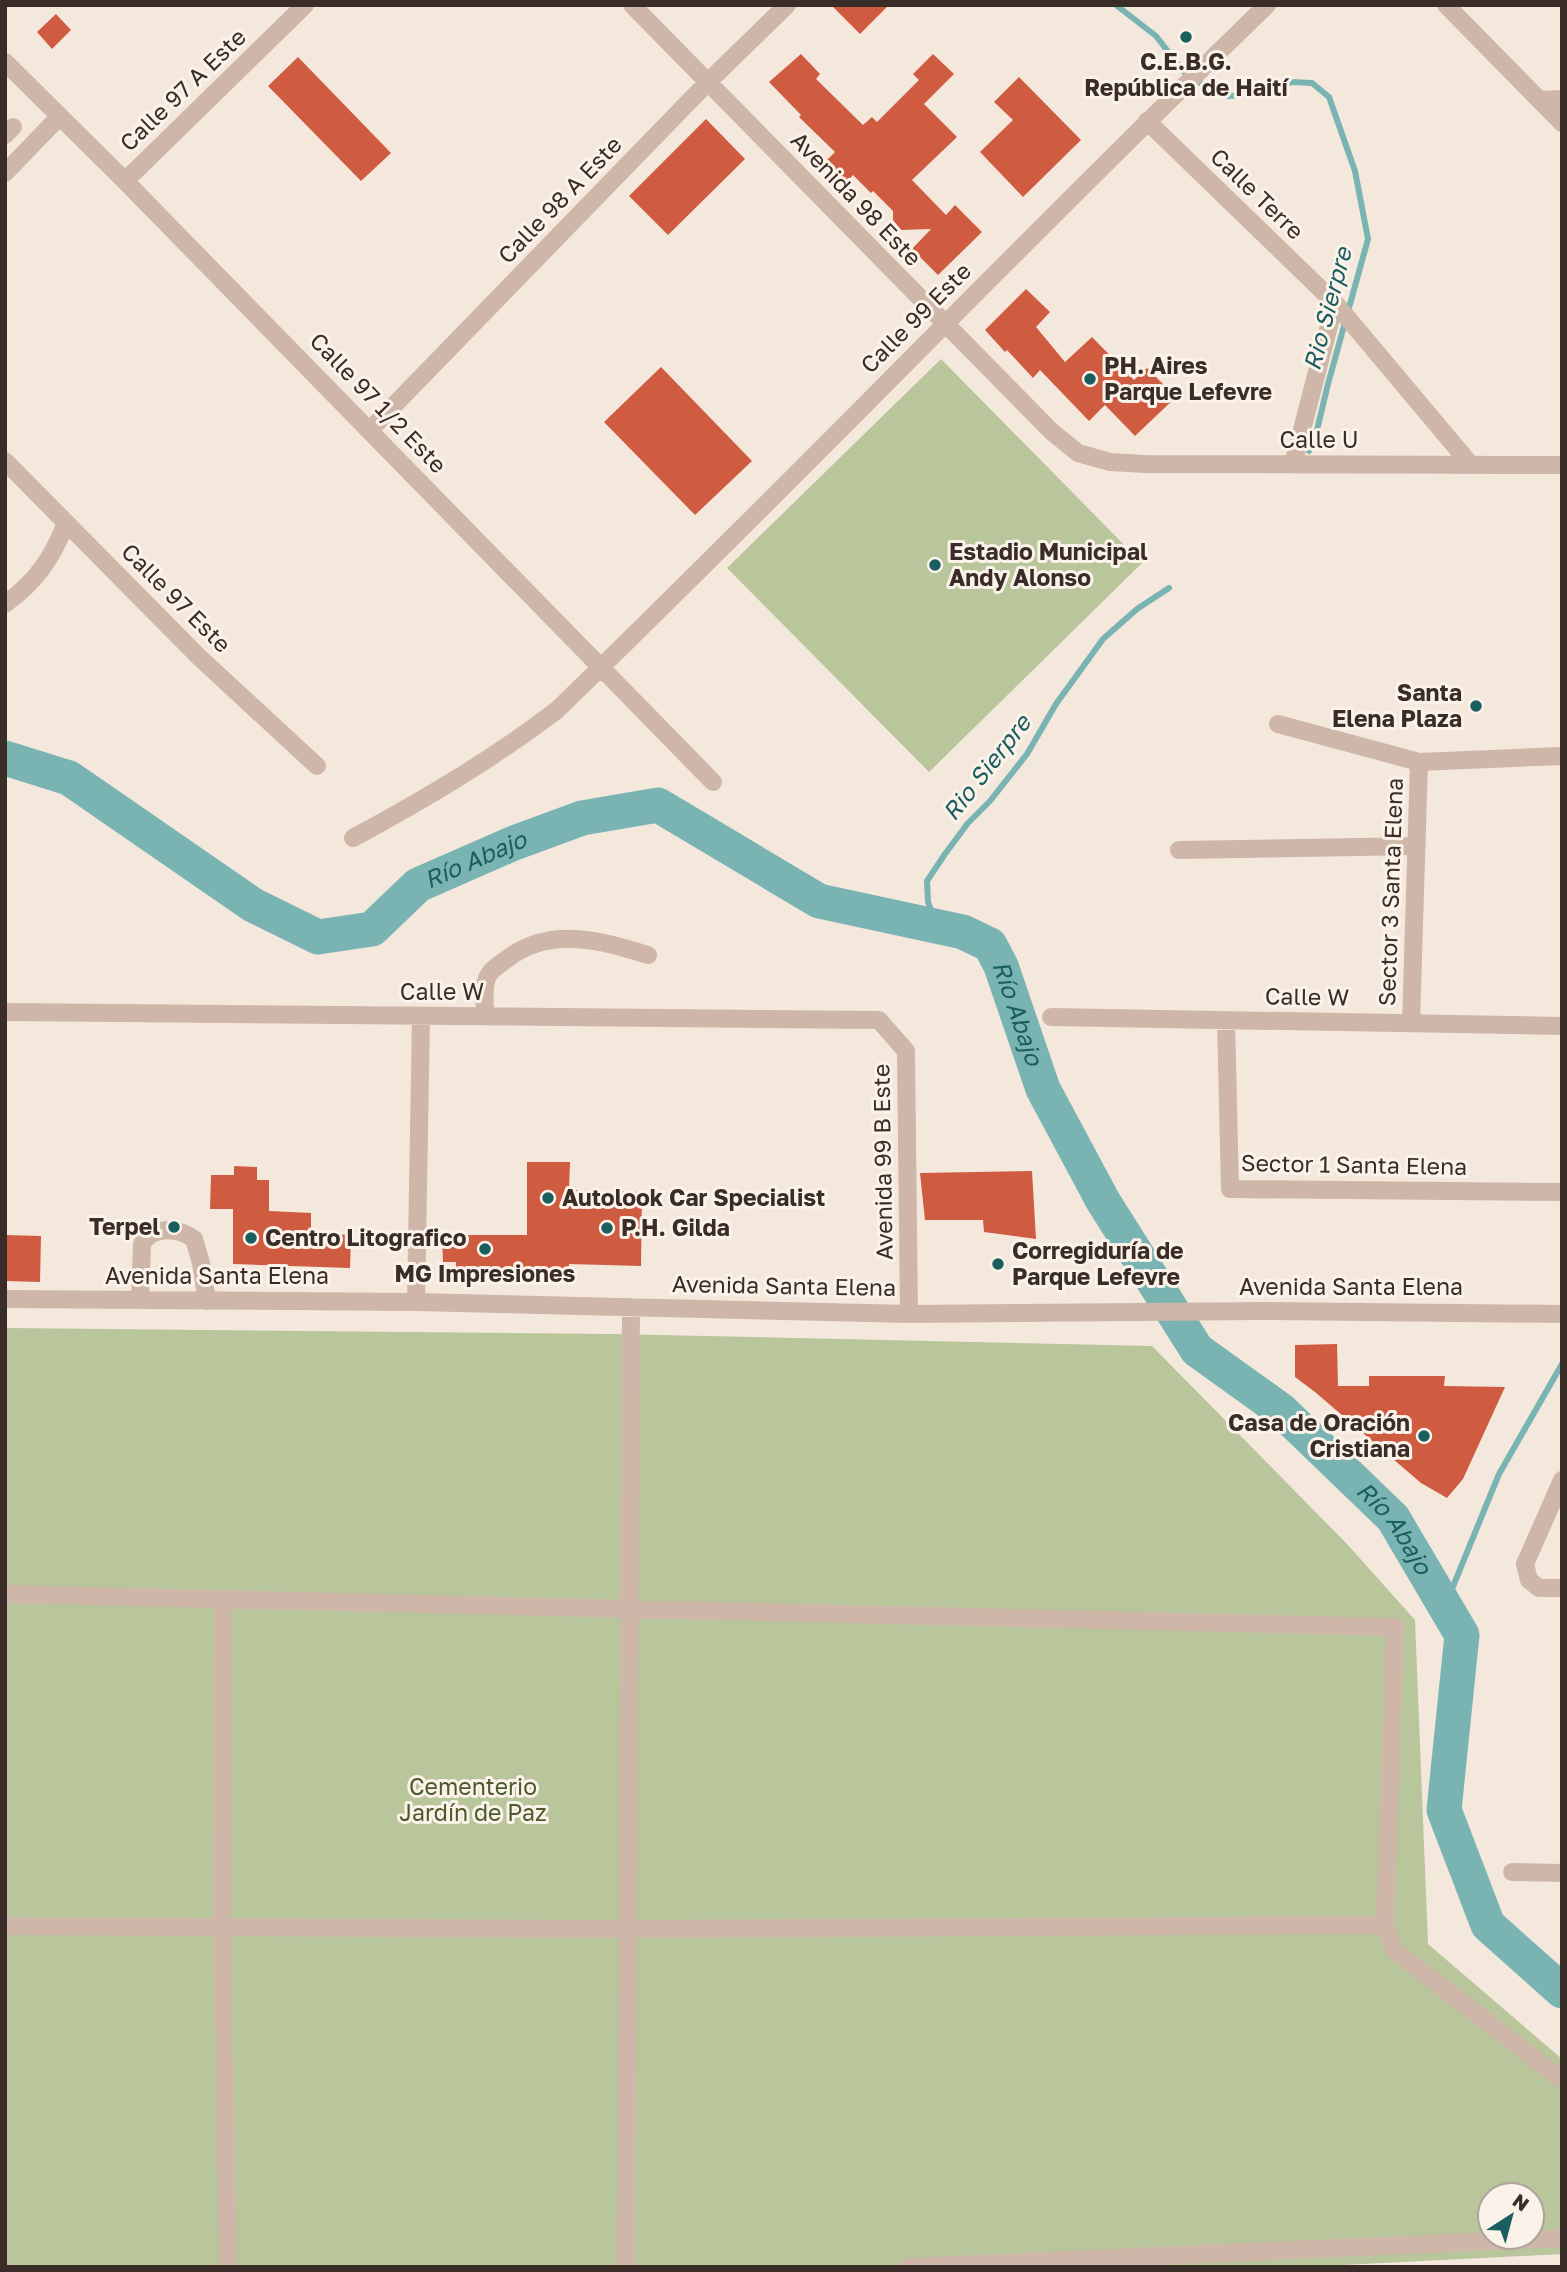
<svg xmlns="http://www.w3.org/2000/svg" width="1567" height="2272" font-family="'Golos Text',sans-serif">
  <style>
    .green { fill: #b9c59b; fill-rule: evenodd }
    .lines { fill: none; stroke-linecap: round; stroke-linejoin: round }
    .stream { stroke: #79b4b3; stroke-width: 6 }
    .river { stroke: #79b4b3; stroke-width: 35 }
    .building { fill: #cf5b40 }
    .minor { stroke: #ceb7a8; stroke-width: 18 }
    .poi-dot { fill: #1a5e5f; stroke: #fbf2ea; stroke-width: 2.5 }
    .labels { text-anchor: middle; stroke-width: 6; stroke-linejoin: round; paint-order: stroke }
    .poi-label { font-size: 23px; font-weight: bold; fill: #3a2d28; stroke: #fbf2ea; text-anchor: start }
    .street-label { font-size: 23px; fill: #3a2d28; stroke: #fbf2ea }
    .park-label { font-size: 23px; fill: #4b5a2a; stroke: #fbf2ea }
    .water-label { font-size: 24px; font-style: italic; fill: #1a5e5f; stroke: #fbf2ea }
  </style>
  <rect width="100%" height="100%" fill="#f4e8dd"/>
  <path class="green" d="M941 359 1142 563 929 772 727 568Z
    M5 1328 613 1334 1152 1346 1347 1544 1415 1620 1428 1944 1562 2059V2254L1303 2267H5ZM1490 2195H1532V2237H1490Z"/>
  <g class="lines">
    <path class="stream" d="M1116 5 1156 36 1183 71 1205 86 1228 96 1246 95 1292 82 1312 83 1329 97 1355 171 1368 239 1328 384 1317 430 1309 451
      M937 926 928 902 927 881 945 854 968 823 990 801 1027 754 1056 704 1103 639 1137 609 1169 588
      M1445 1606 1499 1474 1562 1364"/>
    <path class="river" id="s1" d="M5 758 69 778 253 905 318 937 372 929 418 885 514 843 582 818 658 805 819 901 963 932 990 945 1001 966 1043 1089 1103 1201 1197 1350 1282 1411 1393 1518 1462 1635 1444 1810 1488 1925 1562 1991"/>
  </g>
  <path class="building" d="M831 5H889L860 34Z
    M56 14 71 30 52 49 37 32Z
    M801 54 820 74 816 79 863 125 872 117 877 122 919 80 913 74 933 54 954 74 924 104 957 137 912 180 946 215 955 205 982 232 938 275 912 249 931 229 901 230 893 220V211L873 191 871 193 853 175 846 183 825 162 835 152 799 117 801 115 769 82Z
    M298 57 391 153 361 181 268 86Z
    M1019 77 1081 140 1023 197 980 152 1013 120 994 102Z
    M706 119 745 159 668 235 629 196Z
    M1026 289 1050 312 1036 327 1065 362 1092 337 1134 380 1147 368 1176 397 1135 436 1105 405 1089 421 1040 370 1033 378 1007 350 1005 352 985 330Z
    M661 367 752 461 695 515 604 422Z
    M527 1162H570L569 1190 642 1192 641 1266 569 1264V1269L527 1268V1279L493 1280 492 1271H456V1262H443L442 1235H527Z
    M234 1166 257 1167V1180H269V1211L311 1213V1233L351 1235 350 1268 233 1264V1209H210L211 1175H234Z
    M1032 1171 1036 1239 984 1232 983 1220H925L920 1173Z
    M5 1235 41 1236 40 1282 5 1281Z
    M1337 1344 1338 1386H1369V1376H1445L1444 1386 1505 1387 1463 1479 1447 1498 1421 1483 1315 1392 1295 1377V1345Z"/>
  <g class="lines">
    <path class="minor" d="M632 5 1051 431 1078 453 1110 462 1145 464 1562 465
      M1446 5 1562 123
      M5 62 125 181 713 782
      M1540 100 1562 99
      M1147 121 1335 303 1471 465
      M5 135 13 127
      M5 173 60 116
      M125 181 305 5
      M370 430 708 82 787 5
      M5 461 199 657 317 766
      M1293 464 1335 303
      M5 604C37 581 52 558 66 523
      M1278 724 1419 762 1562 756
      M353 838C425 799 493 759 557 710 797 478 1027 237 1267 5
      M1179 850 1417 846
      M5 1012 879 1020 906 1051 909 1314
      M485 1016C485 1004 483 989 487 978 490 970 500 964 507 959 550 926 600 940 648 955
      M1051 1017 1562 1026
      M1226 1020 1230 1189 1562 1192
      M1411 1023 1419 762
      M5 1299 416 1302 909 1314 1263 1311 1562 1314
      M140 1300 142 1244C152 1226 178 1227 194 1239L201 1263 207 1301
      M416 1302 421 1017
      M1562 1480 1525 1564 1529 1580 1539 1588H1562
      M5 1594 1395 1627 1385 1925 1394 1950 1562 2080
      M223 1599 222 1927 228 2267
      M1512 1872 1562 1873
      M5 1926 628 1929 1385 1925
      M626 2267 631 1307
      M909 2267 1562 2238"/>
  </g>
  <g class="poi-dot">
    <circle cx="1186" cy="37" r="7"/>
    <circle cx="1090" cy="379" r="7"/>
    <circle cx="935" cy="565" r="7"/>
    <circle cx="1476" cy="706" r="7"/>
    <circle cx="548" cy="1198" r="7"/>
    <circle cx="174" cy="1227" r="7"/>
    <circle cx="607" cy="1228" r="7"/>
    <circle cx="251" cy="1238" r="7"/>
    <circle cx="485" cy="1249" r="7"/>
    <circle cx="998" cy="1264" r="7"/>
    <circle cx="1424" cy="1436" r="7"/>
  </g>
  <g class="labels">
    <g class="poi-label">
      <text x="1186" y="70" text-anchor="middle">C.E.B.G.<tspan x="1186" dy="26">República de Haití</tspan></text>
      <text x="1104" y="374">PH. Aires<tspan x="1104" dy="26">Parque Lefevre</tspan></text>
      <text x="949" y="560">Estadio Municipal<tspan x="949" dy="26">Andy Alonso</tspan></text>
      <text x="1462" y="701" text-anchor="end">Santa<tspan x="1462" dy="26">Elena Plaza</tspan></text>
      <text x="562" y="1206">Autolook Car Specialist</text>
      <text x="160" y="1235" text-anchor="end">Terpel</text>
      <text x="621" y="1236">P.H. Gilda</text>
      <text x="265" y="1246">Centro Litografico</text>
      <text x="1012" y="1259">Corregiduría de<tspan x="1012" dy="26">Parque Lefevre</tspan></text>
      <text x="485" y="1282" text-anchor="middle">MG Impresiones</text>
      <text x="1410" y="1431" text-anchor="end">Casa de Oración<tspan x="1410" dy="26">Cristiana</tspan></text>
    </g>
    <g class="street-label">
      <text transform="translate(183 90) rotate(-44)" y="8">Calle 97 A Este</text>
      <text transform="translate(1257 194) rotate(44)" y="8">Calle Terre</text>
      <text transform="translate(856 199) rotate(46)" y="8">Avenida 98 Este</text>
      <text transform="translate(560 200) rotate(-46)" y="8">Calle 98 A Este</text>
      <text transform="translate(916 318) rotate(-45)" y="8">Calle 99 Este</text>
      <text transform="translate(378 403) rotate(46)" y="8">Calle 97 1/2 Este</text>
      <text x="1319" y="448">Calle U</text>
      <text transform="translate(176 598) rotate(45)" y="8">Calle 97 Este</text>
      <text transform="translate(1391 892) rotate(-88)" y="8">Sector 3 Santa Elena</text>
      <text x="442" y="1000">Calle W</text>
      <text transform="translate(1307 997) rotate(1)" y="8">Calle W</text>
      <text transform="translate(883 1162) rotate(-91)" y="8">Avenida 99 B Este</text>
      <text transform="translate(1354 1165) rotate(1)" y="8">Sector 1 Santa Elena</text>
      <text x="217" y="1284">Avenida Santa Elena</text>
      <text transform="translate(784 1286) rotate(1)" y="8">Avenida Santa Elena</text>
      <text x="1351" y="1295">Avenida Santa Elena</text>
    </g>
    <g class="park-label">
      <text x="473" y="1795">Cementerio<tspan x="473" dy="26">Jardín de Paz</tspan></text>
    </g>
    <g class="water-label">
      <text transform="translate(1328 309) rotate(-75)" y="8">Rio Sierpre</text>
      <text transform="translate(987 768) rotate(-52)" y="8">Rio Sierpre</text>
      <text dy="8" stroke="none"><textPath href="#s1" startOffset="544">Río Abajo</textPath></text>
      <text dy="8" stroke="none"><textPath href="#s1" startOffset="1174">Río Abajo</textPath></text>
      <text dy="8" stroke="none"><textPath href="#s1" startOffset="1825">Río Abajo</textPath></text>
    </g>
  </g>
  <rect width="1567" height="2272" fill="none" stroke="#3a2d28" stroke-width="14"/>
  <g transform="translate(1511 2216) rotate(36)"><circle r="33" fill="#fbf2ea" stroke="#aea39c" stroke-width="2"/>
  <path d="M0-5L12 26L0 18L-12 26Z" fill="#1a5e5f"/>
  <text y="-10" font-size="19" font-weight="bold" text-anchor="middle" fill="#3a2d28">N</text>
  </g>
</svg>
